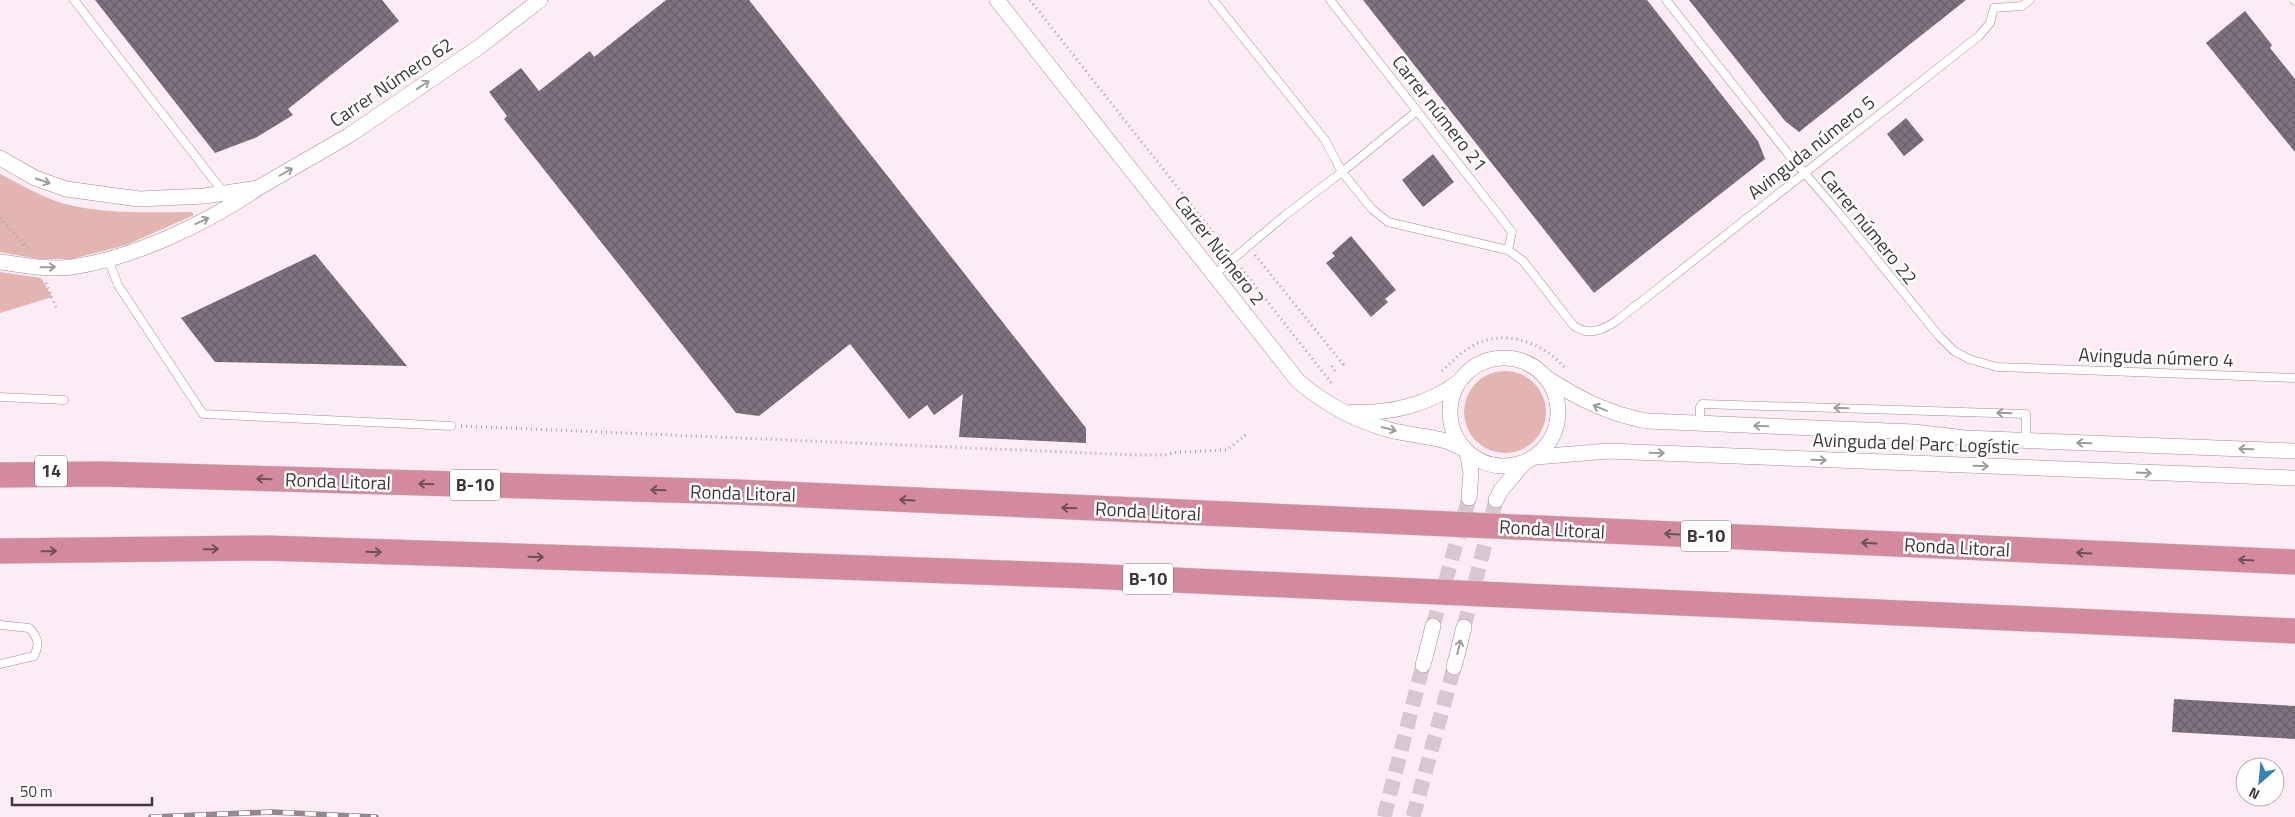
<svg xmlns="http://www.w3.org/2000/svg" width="2295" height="817" font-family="'Titillium Web',sans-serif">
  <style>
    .grass { fill: #e2b5b1 }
    .building { fill: url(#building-cross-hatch) }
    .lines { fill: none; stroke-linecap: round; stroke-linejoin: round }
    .minor-tunnel { stroke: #d7c7d0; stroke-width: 15; stroke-dasharray: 15 8; stroke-linecap: butt }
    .service-casing { stroke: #9f8e98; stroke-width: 9 }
    .minor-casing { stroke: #9f8e98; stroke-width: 16 }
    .trunk-casing { stroke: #d5d3d4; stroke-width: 26 }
    .path { stroke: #aea0a7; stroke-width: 3; stroke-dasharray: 1 4; stroke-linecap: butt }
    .service { stroke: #fff; stroke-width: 8 }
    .minor { stroke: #fff; stroke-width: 15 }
    .trunk { stroke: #d48a9e; stroke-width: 25 }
    .rail-casing { stroke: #94888e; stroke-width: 5.5 }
    .rail { stroke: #fefefe; stroke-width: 4; stroke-dasharray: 11; stroke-linecap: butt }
    .oneway { stroke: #a09c9e }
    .oneway2 { stroke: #6c5159 }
    .labels { text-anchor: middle; stroke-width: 5; stroke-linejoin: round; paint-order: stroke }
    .shield { fill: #fefefe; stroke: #797376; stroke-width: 1 }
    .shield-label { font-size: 18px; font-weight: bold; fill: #40383c }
    .street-label { font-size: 19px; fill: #40383c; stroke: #fefefe }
  </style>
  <defs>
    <pattern id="building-cross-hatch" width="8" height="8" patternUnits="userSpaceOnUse" patternTransform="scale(1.25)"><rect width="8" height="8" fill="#7f7380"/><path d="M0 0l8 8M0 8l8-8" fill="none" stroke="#695f6a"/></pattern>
  </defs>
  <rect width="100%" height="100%" fill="#fdebf5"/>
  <path class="grass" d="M0 174C20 184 41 197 62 203 104 215 149 212 192 212L194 215 126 245 72 259H38L0 252Z
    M0 272 41 278 52 297 0 313Z
    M1464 412a41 41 0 1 1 82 0a41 41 0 1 1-82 0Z"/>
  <path class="building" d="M95 0H382L399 21 288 109 293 115 257 137 215 153Z
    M666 0H749L1086 428V443L959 437 963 394 934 415 927 405 909 419 850 344 759 416 736 413 504 119 507 116 489 92 521 68 539 91 590 51 594 57Z
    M1363 0H1647L1758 141 1765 159 1594 293Z
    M1689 0H1966L1799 132 1785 121Z
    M2245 11 2272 45 2270 48 2295 79V152L2206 43Z
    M1906 118 1924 140 1904 156 1887 134Z
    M1433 154 1454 182 1423 207 1402 180Z
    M1351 236 1396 290 1385 299 1388 302 1371 317 1326 263 1335 256 1332 253Z
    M315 254 407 366 215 362 181 318Z
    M2174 699 2295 706V739L2172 732Z"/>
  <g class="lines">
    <path class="minor-tunnel" d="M1433 626 1469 498
      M1464 627 1496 500
      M1384 817 1423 665
      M1413 817 1454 667"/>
    <defs>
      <path id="service" d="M74 0 224 193
        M1213 0 1325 140 1342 172 1417 111
        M1330 0 1512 232 1508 250
        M1666 0 1789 155 1839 213 1939 336 1954 351 1969 359 1997 367 2295 378
        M2294 0 2295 1
        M108 259 118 285 203 414 451 426
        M1214 275 1284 216 1342 172 1372 209 1388 222 1499 248 1508 250 1523 261 1574 326C1590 337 1605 329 1619 319L1979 36 1990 23 1994 8 2022 6 2030 0
        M0 397 64 400
        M1700 423V407L1702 404 2026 414V440
        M0 625 29 628C38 637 40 644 34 656L0 664"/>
      <path id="minor" d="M997 0 1298 381C1325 404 1356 421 1390 430 1416 437 1442 435 1465 450
        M0 158 35 178 66 189 139 199 205 196 258 188 348 136 479 47 540 0
        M0 262C24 265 48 270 72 267 134 258 202 225 254 191
        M1450 412a54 54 0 1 1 108 0a54 54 0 1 1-108 0Z
        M1547 378C1579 399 1609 414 1647 421L1914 432 1965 438 2295 451
        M1352 412C1390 414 1429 405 1460 381
        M1467 452 1471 472 1469 498
        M1536 457 1608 451 2295 478
        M1496 500 1501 490 1525 462
        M1423 665 1433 626
        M1454 667 1464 627"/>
      <path id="trunk" d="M0 475 102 474 738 492 2295 562
        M0 551 266 548 701 562 1087 576 2295 631"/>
    </defs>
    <use href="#service" class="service-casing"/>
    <use href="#minor" class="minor-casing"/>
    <use href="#trunk" class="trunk-casing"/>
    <path class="path" d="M1030 0 1226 249
      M0 218 28 249
      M1255 255 1343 364 1342 366
      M1241 268 1333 385
      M46 283 56 308
      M1332 366 1335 371
      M1442 371C1451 362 1460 353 1472 346 1504 328 1543 342 1566 369
      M461 426 1136 455H1165L1177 452 1227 450 1248 433"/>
    <use href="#service" class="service"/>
    <use href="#minor" class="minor"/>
    <use href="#trunk" class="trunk"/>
    <defs>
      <path id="rail" d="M151 817 271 812 376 817"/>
    </defs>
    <use href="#rail" class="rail-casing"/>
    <use href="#rail" class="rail"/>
  </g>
  <defs><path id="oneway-shaft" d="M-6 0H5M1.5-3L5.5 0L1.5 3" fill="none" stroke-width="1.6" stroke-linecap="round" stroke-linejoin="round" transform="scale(1.25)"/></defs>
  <g class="oneway">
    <use href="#oneway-shaft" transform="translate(423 85) rotate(-34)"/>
    <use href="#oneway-shaft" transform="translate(286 172) rotate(-30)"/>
    <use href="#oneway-shaft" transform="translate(43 181) rotate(19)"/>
    <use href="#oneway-shaft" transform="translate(202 221) rotate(-25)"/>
    <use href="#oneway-shaft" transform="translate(48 267) rotate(-1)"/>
    <use href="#oneway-shaft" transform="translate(1600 408) rotate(-157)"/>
    <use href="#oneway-shaft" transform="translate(1841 408) rotate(-178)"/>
    <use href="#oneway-shaft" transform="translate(2004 413) rotate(-178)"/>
    <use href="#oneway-shaft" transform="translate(1761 426) rotate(-178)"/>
    <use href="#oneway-shaft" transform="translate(1389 429) rotate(15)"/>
    <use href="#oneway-shaft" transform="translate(2084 443) rotate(-178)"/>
    <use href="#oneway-shaft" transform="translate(2246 449) rotate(-178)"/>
    <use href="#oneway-shaft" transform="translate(1657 453) rotate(2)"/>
    <use href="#oneway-shaft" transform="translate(1819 460) rotate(2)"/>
    <use href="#oneway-shaft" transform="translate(1981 466) rotate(2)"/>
    <use href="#oneway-shaft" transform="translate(2144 473) rotate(3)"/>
    <use href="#oneway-shaft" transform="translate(1459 647) rotate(-76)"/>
  </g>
  <g class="oneway2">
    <use href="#oneway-shaft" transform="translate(264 479) rotate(-178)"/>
    <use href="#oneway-shaft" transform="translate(426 484) rotate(-178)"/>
    <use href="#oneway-shaft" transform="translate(658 490) rotate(-178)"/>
    <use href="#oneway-shaft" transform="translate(907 500) rotate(-177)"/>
    <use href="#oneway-shaft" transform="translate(1069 508) rotate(-178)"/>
    <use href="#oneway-shaft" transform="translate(1672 534) rotate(-177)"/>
    <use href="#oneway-shaft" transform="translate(1869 543) rotate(-177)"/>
    <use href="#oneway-shaft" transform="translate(211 549) rotate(-1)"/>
    <use href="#oneway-shaft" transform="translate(49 551) rotate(-1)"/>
    <use href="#oneway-shaft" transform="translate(374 552) rotate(2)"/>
    <use href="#oneway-shaft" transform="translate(2084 553) rotate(-177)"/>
    <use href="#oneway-shaft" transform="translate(536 557) rotate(2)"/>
    <use href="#oneway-shaft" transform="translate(2246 560) rotate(-177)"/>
  </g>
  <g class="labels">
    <g class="shield">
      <rect x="35" y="455.5" width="32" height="31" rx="4"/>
      <rect x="450" y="469.5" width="50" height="31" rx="4"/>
      <rect x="1681" y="520.5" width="50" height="31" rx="4"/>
      <rect x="1123" y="563.5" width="50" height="31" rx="4"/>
    </g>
    <g class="shield-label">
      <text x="51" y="477">14</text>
      <text x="475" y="491">B-10</text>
      <text x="1706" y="542">B-10</text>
      <text x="1148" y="585">B-10</text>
    </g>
    <g class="street-label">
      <text transform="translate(391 82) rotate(-34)" y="7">Carrer Número 62</text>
      <text transform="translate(1440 113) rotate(52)" y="7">Carrer número 21</text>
      <text transform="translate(1811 147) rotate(-38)" y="7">Avinguda número 5</text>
      <text transform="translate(1869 227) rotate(51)" y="7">Carrer número 22</text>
      <text transform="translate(1220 250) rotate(52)" y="7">Carrer Número 2</text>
      <text transform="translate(2156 357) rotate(2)" y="7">Avinguda número 4</text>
      <text transform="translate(1916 443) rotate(2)" y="7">Avinguda del Parc Logístic</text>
      <text transform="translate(338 481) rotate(2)" y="7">Ronda Litoral</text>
      <text transform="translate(743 493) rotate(2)" y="7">Ronda Litoral</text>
      <text transform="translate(1148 511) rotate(3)" y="7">Ronda Litoral</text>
      <text transform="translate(1552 529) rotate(3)" y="7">Ronda Litoral</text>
      <text transform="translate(1957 547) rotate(3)" y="7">Ronda Litoral</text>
    </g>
  </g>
  <g transform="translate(2260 782) rotate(207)"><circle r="24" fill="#fefefe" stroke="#b2afb0"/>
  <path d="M0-4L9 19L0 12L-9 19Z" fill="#3482b4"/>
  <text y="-8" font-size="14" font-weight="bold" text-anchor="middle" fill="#40383c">N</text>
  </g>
  <path d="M12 797v8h140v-8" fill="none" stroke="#40383c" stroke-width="2.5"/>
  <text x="20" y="797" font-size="15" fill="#40383c" stroke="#fefefe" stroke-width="4" paint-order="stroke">50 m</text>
</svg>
